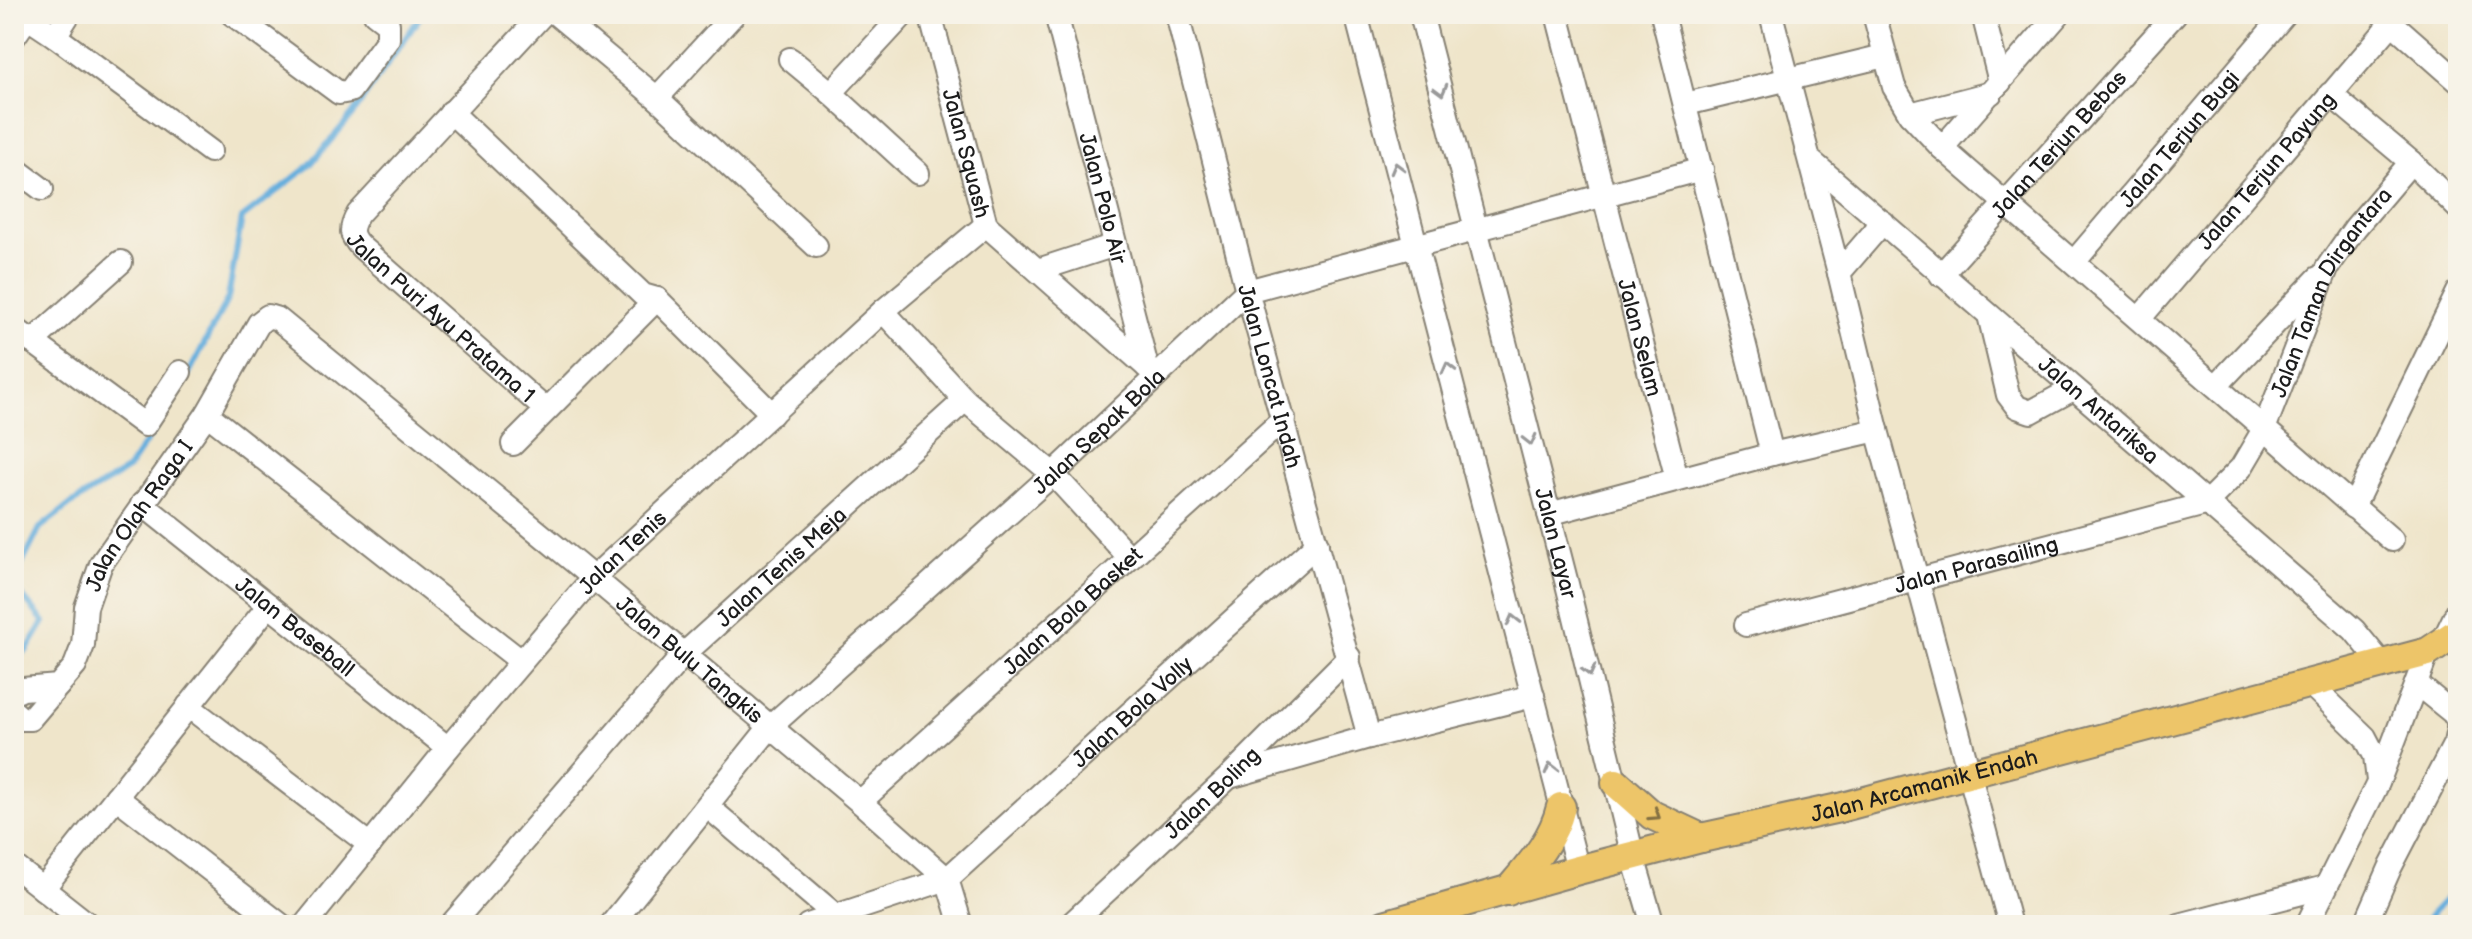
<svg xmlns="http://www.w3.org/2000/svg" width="2472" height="939" font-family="'Balsamiq Sans',sans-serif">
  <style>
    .green { fill: #87e0a5; stroke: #527e60; stroke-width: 2 }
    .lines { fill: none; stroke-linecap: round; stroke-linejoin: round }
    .stream { stroke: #65aedd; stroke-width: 6 }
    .minor-casing { stroke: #868073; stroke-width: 26 }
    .major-casing { stroke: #868073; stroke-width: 32 }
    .minor { stroke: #fff; stroke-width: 22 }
    .major { stroke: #edc569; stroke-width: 28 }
    .oneway { stroke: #999 }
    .oneway2 { stroke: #847042 }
    .labels { text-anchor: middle; stroke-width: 7; stroke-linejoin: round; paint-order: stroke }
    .street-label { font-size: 22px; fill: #1c1c1c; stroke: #f7f3e8 }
  </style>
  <rect width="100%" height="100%" fill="#f7f3e8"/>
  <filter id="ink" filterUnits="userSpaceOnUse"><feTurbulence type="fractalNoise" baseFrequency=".0125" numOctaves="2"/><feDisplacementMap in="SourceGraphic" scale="16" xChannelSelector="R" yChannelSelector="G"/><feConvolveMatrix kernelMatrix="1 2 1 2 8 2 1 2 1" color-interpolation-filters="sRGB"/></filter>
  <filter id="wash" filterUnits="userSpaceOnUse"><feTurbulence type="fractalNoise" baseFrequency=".006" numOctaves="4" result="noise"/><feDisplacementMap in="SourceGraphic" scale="32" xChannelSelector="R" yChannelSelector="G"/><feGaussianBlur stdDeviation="1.8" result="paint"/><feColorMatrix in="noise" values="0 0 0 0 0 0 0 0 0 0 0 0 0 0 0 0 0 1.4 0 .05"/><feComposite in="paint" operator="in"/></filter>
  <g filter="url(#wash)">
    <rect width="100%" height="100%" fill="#efe5ca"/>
    <path class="green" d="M1252 14H1307L1256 28Z"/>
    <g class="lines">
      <path class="stream" d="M188 375 228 298 242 218 309 166 352 115 422 14
        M14 657 27 650 44 622 19 592 15 578 40 528 71 504 128 469 155 428
        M2421 925 2458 886"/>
    </g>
  </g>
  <g filter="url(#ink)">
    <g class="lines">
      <defs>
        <g id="minor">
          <path d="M22 14 55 36 69 14"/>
          <path d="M232 14 339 93 350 91 388 39V24L375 14"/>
          <path id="s1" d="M543 14 358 214C349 230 350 236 362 248L546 410"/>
          <path d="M556 14 657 98 816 246"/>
          <path d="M904 14 831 93 918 173"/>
          <path id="s2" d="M930 14 986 225 1146 366"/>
          <path id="s3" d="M1056 14 1147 367"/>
          <path id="s4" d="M1177 14 1247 291 1369 737"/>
          <path d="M1356 14 1578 870"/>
          <path id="s5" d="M1421 14 1567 584 1633 857 1653 925"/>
          <path id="s6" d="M1557 14 1677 479"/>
          <path d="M1662 14 1772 454"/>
          <path d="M1771 14 1839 273 1877 430 2010 925"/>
          <path d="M1874 14 1894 87 1910 114 1942 148 2392 540"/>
          <path d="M1983 14 2000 82"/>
          <path d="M2382 14 2458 81"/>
          <path d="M55 36 210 151"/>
          <path d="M14 37 27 18"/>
          <path d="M790 59 831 93"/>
          <path d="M2330 94 2411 162 2458 208"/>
          <path d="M657 98 734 14"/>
          <path d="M1686 104 1884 56"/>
          <path d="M451 112 643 295 657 299 772 414"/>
          <path d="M1910 114 1991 93"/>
          <path d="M1942 148 2059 14"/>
          <path id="s7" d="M1810 160 2354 630 2382 664"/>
          <path d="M14 168 42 189"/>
          <path id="s8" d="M2074 262 2285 14"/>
          <path d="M1038 270 1115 245"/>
          <path d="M1839 273 1883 222"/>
          <path id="s9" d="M1941 275 2175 14"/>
          <path d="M883 311 965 400 1053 474 1130 558"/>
          <path d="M1989 315 2008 395 2017 407 2031 412 2073 389"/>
          <path id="s10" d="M2140 318 2392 23"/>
          <path d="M14 328 145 425 180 372"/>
          <path d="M32 342 121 262"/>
          <path d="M2216 386 2318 278"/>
          <path d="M207 414 521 661"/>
          <path d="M513 444 657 299"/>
          <path id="s11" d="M142 504 448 748"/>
          <path d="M2353 507 2458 292"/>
          <path d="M1549 514 1772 454 1877 430"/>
          <path id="s12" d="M1746 625 2205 504 2241 468 2264 429 2327 268 2355 228 2411 162"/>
          <path d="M2441 645 2458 610"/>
          <path d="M2308 682 2365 737 2375 756 2378 781"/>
          <path d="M2417 684 2453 713 2458 721"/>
          <path id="s13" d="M14 693 23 689 58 686 75 666 83 645 86 607 101 564 207 414 259 323 268 316 278 319 577 564 860 802 947 879 961 925"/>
          <path d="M188 706 370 845"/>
          <path d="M14 712 22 719H30L58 686"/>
          <path d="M1233 776 1369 737 1533 696"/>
          <path d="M116 797 281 925"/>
          <path id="s14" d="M860 802 1284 419"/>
          <path d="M707 806 835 915"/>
          <path d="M14 866 89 925"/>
          <path d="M43 889 269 605"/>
          <path id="s15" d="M305 925 448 748 593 578 883 311 986 225"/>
          <path id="s16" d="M451 925 683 655 965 400"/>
          <path id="s17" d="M611 925 770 727 1053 474 1247 291 1702 169"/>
          <path id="s18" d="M808 925 947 879 1317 544"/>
          <path id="s19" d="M1070 925 1228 778 1349 657"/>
          <path d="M2179 925 2325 887"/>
          <path d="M2307 925 2378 783 2428 652"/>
          <path d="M2365 925 2390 868 2455 743 2458 729"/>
        </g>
        <g id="major">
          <path d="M1616 783 1652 815 1701 838"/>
          <path d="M1508 891C1530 865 1553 841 1561 807"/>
          <path id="s20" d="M1384 925 1578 870 1701 838 1839 808 2428 652 2458 632"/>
        </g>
      </defs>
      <use href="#minor" class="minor-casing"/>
      <use href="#major" class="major-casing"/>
      <use href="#minor" class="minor"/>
      <use href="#major" class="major"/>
    </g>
    <defs><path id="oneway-chevron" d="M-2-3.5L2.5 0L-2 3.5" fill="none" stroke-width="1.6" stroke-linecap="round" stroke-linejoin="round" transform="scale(2)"/></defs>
    <g class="oneway">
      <use href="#oneway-chevron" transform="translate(1441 90) rotate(75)"/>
      <use href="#oneway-chevron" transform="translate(1397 168) rotate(-105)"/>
      <use href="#oneway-chevron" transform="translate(1448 368) rotate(-104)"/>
      <use href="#oneway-chevron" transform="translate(1530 440) rotate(76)"/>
      <use href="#oneway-chevron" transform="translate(1513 620) rotate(-104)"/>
      <use href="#oneway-chevron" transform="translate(1589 671) rotate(76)"/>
      <use href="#oneway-chevron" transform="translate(1551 768) rotate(-104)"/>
    </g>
    <use class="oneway2" href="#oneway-chevron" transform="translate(1655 815) rotate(33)"/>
  </g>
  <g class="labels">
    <g class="street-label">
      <text dy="8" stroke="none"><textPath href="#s8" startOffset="162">Jalan Terjun Bugi</textPath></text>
      <text dy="8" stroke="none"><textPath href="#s9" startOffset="176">Jalan Terjun Bebas</textPath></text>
      <text dy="8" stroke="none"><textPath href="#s2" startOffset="144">Jalan Squash</textPath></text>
      <text dy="8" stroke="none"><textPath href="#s10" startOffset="194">Jalan Terjun Payung</textPath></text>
      <text dy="8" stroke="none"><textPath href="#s3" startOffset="190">Jalan Polo Air</textPath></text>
      <text dy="8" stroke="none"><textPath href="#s12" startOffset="724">Jalan Taman Dirgantara</textPath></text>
      <text dy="8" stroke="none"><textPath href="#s1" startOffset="416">Jalan Puri Ayu Pratama 1</textPath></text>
      <text dy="8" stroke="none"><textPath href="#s6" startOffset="334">Jalan Selam</textPath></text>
      <text dy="8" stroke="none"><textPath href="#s4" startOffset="374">Jalan Loncat Indah</textPath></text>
      <text dy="8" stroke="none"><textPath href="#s7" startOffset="382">Jalan Antariksa</textPath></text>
      <text dy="8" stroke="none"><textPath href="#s17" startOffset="696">Jalan Sepak Bola</textPath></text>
      <text dy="8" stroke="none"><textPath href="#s13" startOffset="238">Jalan Olah Raga I</textPath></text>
      <text dy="8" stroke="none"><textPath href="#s5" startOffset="546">Jalan Layar</textPath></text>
      <text dy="8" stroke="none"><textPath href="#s15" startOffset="490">Jalan Tenis</textPath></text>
      <text dy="8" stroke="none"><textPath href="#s12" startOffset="238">Jalan Parasailing</textPath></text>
      <text dy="8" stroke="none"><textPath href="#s16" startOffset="488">Jalan Tenis Meja</textPath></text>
      <text dy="8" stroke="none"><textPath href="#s14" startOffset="286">Jalan Bola Basket</textPath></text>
      <text dy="8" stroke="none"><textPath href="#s11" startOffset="196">Jalan Baseball</textPath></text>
      <text dy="8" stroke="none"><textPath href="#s13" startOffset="1022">Jalan Bulu Tangkis</textPath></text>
      <text dy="8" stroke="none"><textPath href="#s18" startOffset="396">Jalan Bola Volly</textPath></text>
      <text dy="8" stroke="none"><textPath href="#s20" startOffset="558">Jalan Arcamanik Endah</textPath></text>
      <text dy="8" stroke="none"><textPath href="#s19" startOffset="194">Jalan Boling</textPath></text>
    </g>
  </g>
  <rect width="2472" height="939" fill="none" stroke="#f7f3e8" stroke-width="48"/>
</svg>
